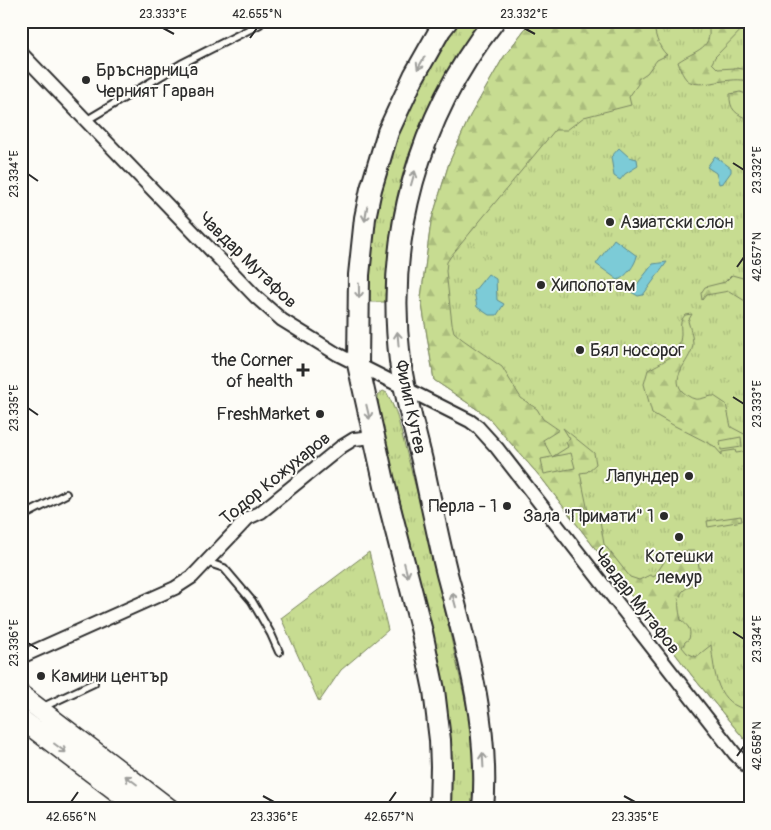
<svg xmlns="http://www.w3.org/2000/svg" width="771" height="830" font-family="Pangolin,sans-serif">
  <style>
    .grass { fill: url(#grass-tufts); stroke: #79845e }
    .forest { fill: url(#forest-firs); stroke: #79845e; fill-rule: evenodd }
    .water { fill: #7bcbd7; stroke: #5b8b92 }
    .lines { fill: none; stroke-linecap: round; stroke-linejoin: round }
    .service-casing { stroke: #2b2b2b; stroke-width: 10 }
    .minor-casing { stroke: #2b2b2b; stroke-width: 16 }
    .secondary-casing { stroke: #2b2b2b; stroke-width: 22 }
    .primary-casing { stroke: #2b2b2b; stroke-width: 24 }
    .service { stroke: #fdfcf7; stroke-width: 6 }
    .minor { stroke: #fdfcf7; stroke-width: 12 }
    .secondary { stroke: #fdfcf7; stroke-width: 19 }
    .primary { stroke: #fdfcf7; stroke-width: 20 }
    .oneway { stroke: #9e9e9b }
    .ticks { fill: none; stroke: #2b2b2b; stroke-width: 2 }
    .poi-dot { fill: #2b2b2b; stroke: #fdfcf7; stroke-width: 2 }
    .labels { text-anchor: middle; stroke-width: 4; stroke-linejoin: round; paint-order: stroke }
    .poi-label { font-size: 18px; fill: #2b2b2b; stroke: #fdfcf7; text-anchor: start }
    .street-label { font-size: 18px; fill: #2b2b2b; stroke: #fdfcf7 }
    .neatline { fill: none; stroke: #2b2b2b; stroke-width: 2 }
    .ticks-label { font-size: 12px; text-anchor: middle; fill: #2b2b2b }
  </style>
  <defs>
    <pattern id="grass-tufts" width="24" height="20" patternUnits="userSpaceOnUse" patternTransform="scale(1.25)"><rect width="24" height="20" fill="#c7dc91"/><path d="M3 7l-1-3M5 7V3M7 7l1-3M15 17l-1-3M17 17v-4M19 17l1-3" fill="none" stroke="#abbd7d"/></pattern>
    <pattern id="forest-firs" width="22" height="20" patternUnits="userSpaceOnUse" patternTransform="scale(1.25)"><rect width="22" height="20" fill="#c7dc91"/><path d="M5 1l3.5 6h-7zM16 11l3.5 6h-7z" fill="#abbd7d"/></pattern>
  </defs>
  <rect width="100%" height="100%" fill="#fdfcf7"/>
  <filter id="ink" filterUnits="userSpaceOnUse"><feTurbulence type="fractalNoise" baseFrequency=".02" numOctaves="2"/><feDisplacementMap in="SourceGraphic" scale="10" xChannelSelector="R" yChannelSelector="G"/><feConvolveMatrix kernelMatrix="1 2 1 2 8 2 1 2 1" color-interpolation-filters="sRGB"/></filter>
  <g filter="url(#ink)">
    <path class="grass" d="M460 21H481C447 63 413 132 400 184 390 222 387 263 385 302H368C366 237 383 162 411 103 425 74 442 48 460 21Z
      M531 21H750V746L693 677 543 480 487 416 434 380 421 298 431 222 449 163 470 116 503 58Z
      M383 391 387 393 396 412 423 515 469 717 475 783 474 809H450L451 745 445 690 378 409V395Z
      M369 552 388 630 341 670 319 702 281 618Z"/>
    <path class="forest" d="M531 21H654C654 33 658 47 667 55L657 60 647 73 638 79V84L629 97 631 105 584 117 567 130H555L451 256 447 262 446 271 452 324 454 332 462 339 502 367 521 398 537 409 543 419 559 430 543 440 552 457 568 447 566 442 570 439 563 428 594 453 596 464 587 472 580 473 589 516 599 515 604 544 630 577 639 580 650 575 654 577 666 559 683 551H694L697 555 701 579C696 585 688 586 683 591 676 599 679 611 681 620 688 626 692 629 689 639L685 642 682 647 687 653 696 657 711 645C715 673 715 705 750 710V746L693 677 543 480 487 416 434 380 421 298 431 222 449 163 470 116 503 58ZM571 453 575 468 544 474 541 459Z
      M707 21H750L715 57 712 63 718 69 735 68 750 70V82C732 74 700 91 687 80 682 75 680 68 678 62 695 50 716 49 707 21Z
      M740 92 750 95V120C736 114 729 110 730 94Z
      M732 275 750 280V304L729 291 706 295 702 300 701 293 705 287 725 282Z
      M692 314 688 321C690 328 693 337 693 344 692 360 669 375 682 391 685 394 690 398 695 399 701 400 707 396 714 396L726 404 731 427 750 437V451L736 453 735 450 722 452V455L714 446 673 425 652 413 644 384 648 370C665 360 680 356 681 334 681 324 679 323 685 315ZM741 437 742 447 721 450 720 441Z
      M741 516 742 521 708 527 707 521Z"/>
    <path class="water" d="M619 148 629 157 637 159 638 166 625 174 620 180 614 176 611 157Z
      M715 156 731 168V172L723 183 719 184 716 173 707 167Z
      M614 239 637 256C635 265 627 276 618 280L596 264Z
      M667 262 643 295 638 296 631 292 653 264Z
      M488 274 496 279 497 300 504 304 497 315H489L477 307 474 291Z"/>
    <g class="lines">
      <defs>
        <path id="service" d="M87 120 181 64 260 24
          M21 517 66 494
          M206 562 224 568 252 601 271 634 279 652
          M43 707 94 683"/>
        <path id="minor" d="M21 53 256 297 282 320 337 354 470 421 478 427 497 448 735 754 750 769
          M21 657 175 588 192 577 248 518 261 512 341 447 354 439 374 437"/>
        <path id="secondary" d="M21 695 170 809
          M21 719 140 809"/>
        <path id="primary" d="M440 809 441 766 440 740 434 690 422 632 389 504 358 364 359 275 365 218 371 189 388 132 414 76 440 30 447 21
          M483 809C490 730 467 649 447 574 438 538 431 502 423 465 415 431 405 397 400 361 385 239 418 118 494 21"/>
      </defs>
      <use href="#service" class="service-casing"/>
      <use href="#minor" class="minor-casing"/>
      <use href="#secondary" class="secondary-casing"/>
      <use href="#primary" class="primary-casing"/>
      <use href="#service" class="service"/>
      <use href="#minor" class="minor"/>
      <use href="#secondary" class="secondary"/>
      <use href="#primary" class="primary"/>
    </g>
    <defs><path id="oneway-shaft" d="M-6 0H5M1.5-3L5.5 0L1.5 3" fill="none" stroke-width="1.6" stroke-linecap="round" stroke-linejoin="round" transform="scale(1.25)"/></defs>
    <g class="oneway">
      <use href="#oneway-shaft" transform="translate(421 63) rotate(119)"/>
      <use href="#oneway-shaft" transform="translate(413 178) rotate(-74)"/>
      <use href="#oneway-shaft" transform="translate(366 214) rotate(99)"/>
      <use href="#oneway-shaft" transform="translate(359 291) rotate(89)"/>
      <use href="#oneway-shaft" transform="translate(398 339) rotate(-95)"/>
      <use href="#oneway-shaft" transform="translate(368 412) rotate(77)"/>
      <use href="#oneway-shaft" transform="translate(406 570) rotate(76)"/>
      <use href="#oneway-shaft" transform="translate(454 600) rotate(-105)"/>
      <use href="#oneway-shaft" transform="translate(60 748) rotate(37)"/>
      <use href="#oneway-shaft" transform="translate(483 760) rotate(-93)"/>
      <use href="#oneway-shaft" transform="translate(131 780) rotate(-143)"/>
    </g>
  </g>
  <path class="ticks" d="M163 28 174 34M524 28 535 34M250 38 257 28M733 163 744 170M28 174 38 181M737 267 744 257M733 397 744 404M28 408 38 415M733 632 744 639M28 643 38 649M737 756 744 746M263 796 274 802M624 796 635 802M71 802 78 792M389 802 396 792"/>
  <g class="poi-dot">
    <circle cx="86" cy="80" r="5"/>
    <circle cx="610" cy="222" r="5"/>
    <circle cx="541" cy="285" r="5"/>
    <circle cx="580" cy="350" r="5"/>
    <path d="M300.5 362.5h5v5h5v5h-5v5h-5v-5h-5v-5h5z"/>
    <circle cx="320" cy="414" r="5"/>
    <circle cx="689" cy="476" r="5"/>
    <circle cx="507" cy="506" r="5"/>
    <circle cx="664" cy="516" r="5"/>
    <circle cx="679" cy="537" r="5"/>
    <circle cx="41" cy="676" r="5"/>
  </g>
  <g class="labels">
    <g class="poi-label">
      <text x="96" y="76">Бръснарница<tspan x="96" dy="21">Черният Гарван</tspan></text>
      <text x="620" y="228">Азиатски слон</text>
      <text x="551" y="291">Хипопотам</text>
      <text x="590" y="356">Бял носорог</text>
      <text x="293" y="366" text-anchor="end">the Corner<tspan x="293" dy="21">of health</tspan></text>
      <text x="310" y="420" text-anchor="end">FreshMarket</text>
      <text x="679" y="482" text-anchor="end">Лапундер</text>
      <text x="497" y="512" text-anchor="end">Перла - 1</text>
      <text x="654" y="522" text-anchor="end">Зала "Примати" 1</text>
      <text x="679" y="562" text-anchor="middle">Котешки<tspan x="679" dy="21">лемур</tspan></text>
      <text x="51" y="682">Камини център</text>
    </g>
    <g class="street-label">
      <text transform="translate(248 260) rotate(44)" y="6">Чавдар Мутафов</text>
      <text transform="translate(411 407) rotate(78)" y="6">Филип Кутев</text>
      <text transform="translate(275 478) rotate(-39)" y="6">Тодор Кожухаров</text>
      <text transform="translate(637 601) rotate(52)" y="6">Чавдар Мутафов</text>
    </g>
  </g>
  <rect width="771" height="830" fill="none" stroke="#fdfcf7" stroke-width="55"/>
  <rect x="28" y="28" width="716" height="774" class="neatline"/>
  <g class="ticks-label">
    <text x="163" y="18">23.333°E</text>
    <text x="257" y="18">42.655°N</text>
    <text x="524" y="18">23.332°E</text>
    <text transform="translate(757 170) rotate(-90)" y="4">23.332°E</text>
    <text transform="translate(14 174) rotate(-90)" y="4">23.334°E</text>
    <text transform="translate(757 257) rotate(-90)" y="4">42.657°N</text>
    <text transform="translate(757 404) rotate(-90)" y="4">23.333°E</text>
    <text transform="translate(14 408) rotate(-90)" y="4">23.335°E</text>
    <text transform="translate(757 639) rotate(-90)" y="4">23.334°E</text>
    <text transform="translate(14 643) rotate(-90)" y="4">23.336°E</text>
    <text transform="translate(757 746) rotate(-90)" y="4">42.658°N</text>
    <text x="71" y="821">42.656°N</text>
    <text x="274" y="821">23.336°E</text>
    <text x="389" y="821">42.657°N</text>
    <text x="635" y="821">23.335°E</text>
  </g>
</svg>
